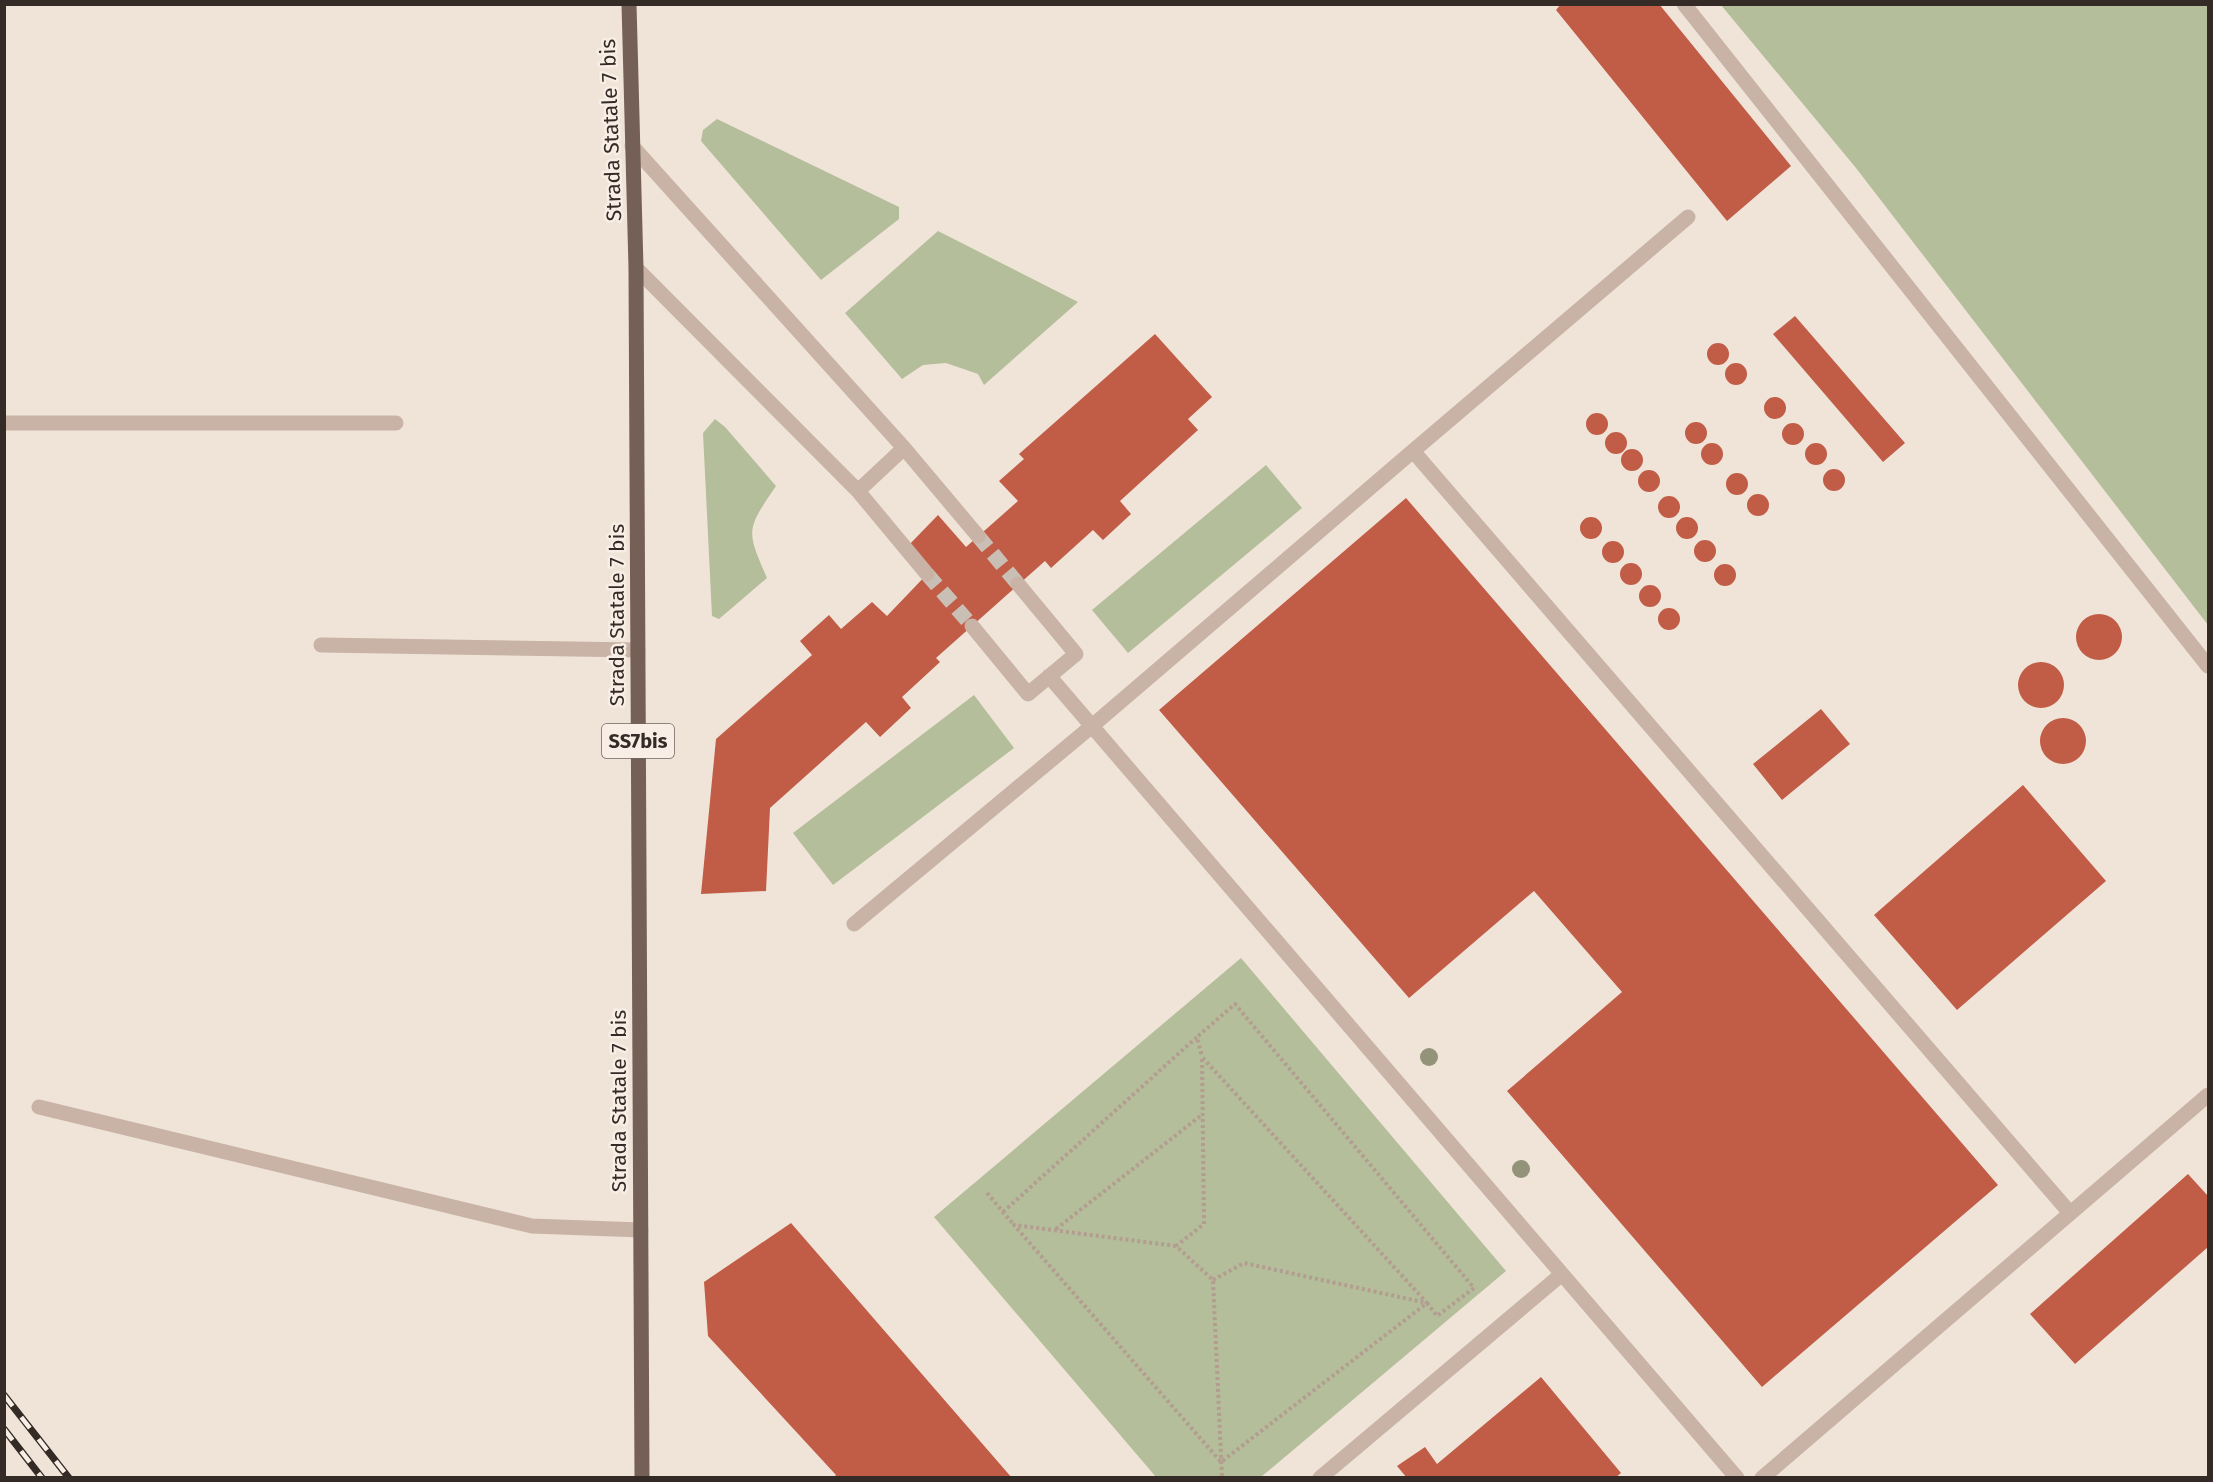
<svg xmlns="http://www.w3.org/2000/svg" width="2213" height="1482" font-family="'Fira Sans',sans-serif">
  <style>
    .green { fill: #b4be9a }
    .building { fill: #c15c46 }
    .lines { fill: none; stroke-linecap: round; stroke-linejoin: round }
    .minor-tunnel { stroke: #cabfb5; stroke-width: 15; stroke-dasharray: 15 8; stroke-linecap: butt }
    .path { stroke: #b39d90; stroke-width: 4; stroke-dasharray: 3 3; stroke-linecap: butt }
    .minor { stroke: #c8b3a6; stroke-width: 15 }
    .major { stroke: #756058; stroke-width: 15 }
    .rail-casing { stroke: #342a26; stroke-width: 7 }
    .rail { stroke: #f8eee5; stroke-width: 4.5; stroke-dasharray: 14; stroke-linecap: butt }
    .tree { fill: #929379 }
    .labels { text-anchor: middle; stroke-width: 5; stroke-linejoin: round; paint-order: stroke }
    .shield { fill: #f8eee5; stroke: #6f655f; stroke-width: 1.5 }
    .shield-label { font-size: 20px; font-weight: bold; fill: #342a26 }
    .street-label { font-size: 21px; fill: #342a26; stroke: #f8eee5 }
  </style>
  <rect width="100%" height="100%" fill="#f0e4d9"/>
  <path class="green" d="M1721 5H2208V625L1856 168Z
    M717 119 899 207V219L821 280 701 141 703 130Z
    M938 231 1078 302 984 385 978 374 946 363 923 365 902 379 845 313Z
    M715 419 725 427 776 486C746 530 746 530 767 578L719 619 712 616 703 433Z
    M1266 465 1302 508 1128 653 1092 610Z
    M974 695 1014 748 833 885 793 833Z
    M1241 958 1506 1271 1261 1477H1156L934 1217Z"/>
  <path class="building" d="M1561 4H1659L1791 166 1727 221 1556 10Z
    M1795 316 1905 443 1883 462 1773 334Z
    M1155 334 1212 397 1188 419 1198 430 1120 501 1131 514 1103 540 1093 530 1051 568 1045 561 936 658 940 662 902 697 911 708 880 737 866 722 770 808 766 891 701 894 716 739 812 655 800 641 829 615 841 629 872 602 887 616 931 570 907 547 938 515 966 547 1018 501 999 481 1024 459 1019 454Z
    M1707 354a11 11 0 1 1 22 0a11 11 0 1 1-22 0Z
    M1725 374a11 11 0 1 1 22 0a11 11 0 1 1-22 0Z
    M1764 408a11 11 0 1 1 22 0a11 11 0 1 1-22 0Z
    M1586 424a11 11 0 1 1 22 0a11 11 0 1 1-22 0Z
    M1685 433a11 11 0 1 1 22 0a11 11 0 1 1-22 0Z
    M1782 434a11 11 0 1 1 22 0a11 11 0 1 1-22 0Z
    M1605 443a11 11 0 1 1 22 0a11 11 0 1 1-22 0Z
    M1701 454a11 11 0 1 1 22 0a11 11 0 1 1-22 0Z
    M1805 454a11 11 0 1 1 22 0a11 11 0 1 1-22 0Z
    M1621 460a11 11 0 1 1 22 0a11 11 0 1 1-22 0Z
    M1823 480a11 11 0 1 1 22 0a11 11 0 1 1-22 0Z
    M1638 481a11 11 0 1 1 22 0a11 11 0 1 1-22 0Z
    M1726 484a11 11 0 1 1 22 0a11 11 0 1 1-22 0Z
    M1747 505a11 11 0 1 1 22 0a11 11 0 1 1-22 0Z
    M1658 507a11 11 0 1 1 22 0a11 11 0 1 1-22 0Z
    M1406 498 1998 1185 1762 1387 1507 1091 1622 992 1534 891 1409 998 1159 710Z
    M1580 528a11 11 0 1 1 22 0a11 11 0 1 1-22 0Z
    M1676 528a11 11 0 1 1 22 0a11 11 0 1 1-22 0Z
    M1694 551a11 11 0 1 1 22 0a11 11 0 1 1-22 0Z
    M1602 552a11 11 0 1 1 22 0a11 11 0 1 1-22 0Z
    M1620 574a11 11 0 1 1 22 0a11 11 0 1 1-22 0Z
    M1714 575a11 11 0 1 1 22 0a11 11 0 1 1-22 0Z
    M1639 596a11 11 0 1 1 22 0a11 11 0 1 1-22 0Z
    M1658 619a11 11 0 1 1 22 0a11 11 0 1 1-22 0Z
    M2076 637a23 23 0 1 1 46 0a23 23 0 1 1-46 0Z
    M2018 685a23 23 0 1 1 46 0a23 23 0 1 1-46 0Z
    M1821 709 1850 744 1782 800 1753 764Z
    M2040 741a23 23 0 1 1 46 0a23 23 0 1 1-46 0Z
    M2023 785 2106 881 1957 1010 1874 915Z
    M2188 1174 2208 1196V1247L2075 1364 2030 1314Z
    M791 1223 1012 1478H833L836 1475 708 1336 704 1282Z
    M1541 1377 1621 1473 1615 1478H1407L1397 1466 1425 1447 1437 1464Z"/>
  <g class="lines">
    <path class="minor-tunnel" d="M978 536 1018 584
      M927 574 972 626"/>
    <path class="path" d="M987 1193 1014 1225
      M1003 1212 1197 1037 1202 1057
      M1056 1229 1203 1114
      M1176 1246 1014 1225 1221 1462 1427 1303 1437 1316 1474 1288 1235 1004 1197 1037
      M1213 1280 1244 1263 1427 1303 1202 1057 1204 1224 1176 1246 1213 1280 1222 1478"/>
    <path class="minor" d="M1684 4 2208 666
      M632 146 904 448 858 491 636 268
      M1688 217 1413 451 2070 1213
      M4 423H396
      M904 448 978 536
      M858 491 927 574
      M972 626 1028 694 1076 654 1018 584
      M321 645 638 650
      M1049 676 1737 1478
      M854 924 1092 726 1413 451
      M39 1107 532 1226 641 1230
      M1320 1478 1562 1274
      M1762 1478 2208 1095"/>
    <path class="major" d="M629 4 636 268 642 1478"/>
    <defs>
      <path id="rail" d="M4 1395 69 1478
        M4 1429 42 1478"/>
    </defs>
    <use href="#rail" class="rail-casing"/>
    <use href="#rail" class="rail"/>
  </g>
  <g class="tree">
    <circle cx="1429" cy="1057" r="9"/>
    <circle cx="1521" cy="1169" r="9"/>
  </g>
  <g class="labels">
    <rect class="shield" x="602" y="724" width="72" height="34" rx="4.5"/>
    <g class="shield-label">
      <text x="638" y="748">SS7bis</text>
    </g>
    <g class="street-label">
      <text transform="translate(611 130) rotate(-92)" y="7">Strada Statale 7 bis</text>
      <text transform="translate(617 615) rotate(-90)" y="7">Strada Statale 7 bis</text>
      <text transform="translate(619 1101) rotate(-90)" y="7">Strada Statale 7 bis</text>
    </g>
  </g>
  <rect width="2213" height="1482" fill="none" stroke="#342a26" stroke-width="12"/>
</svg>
